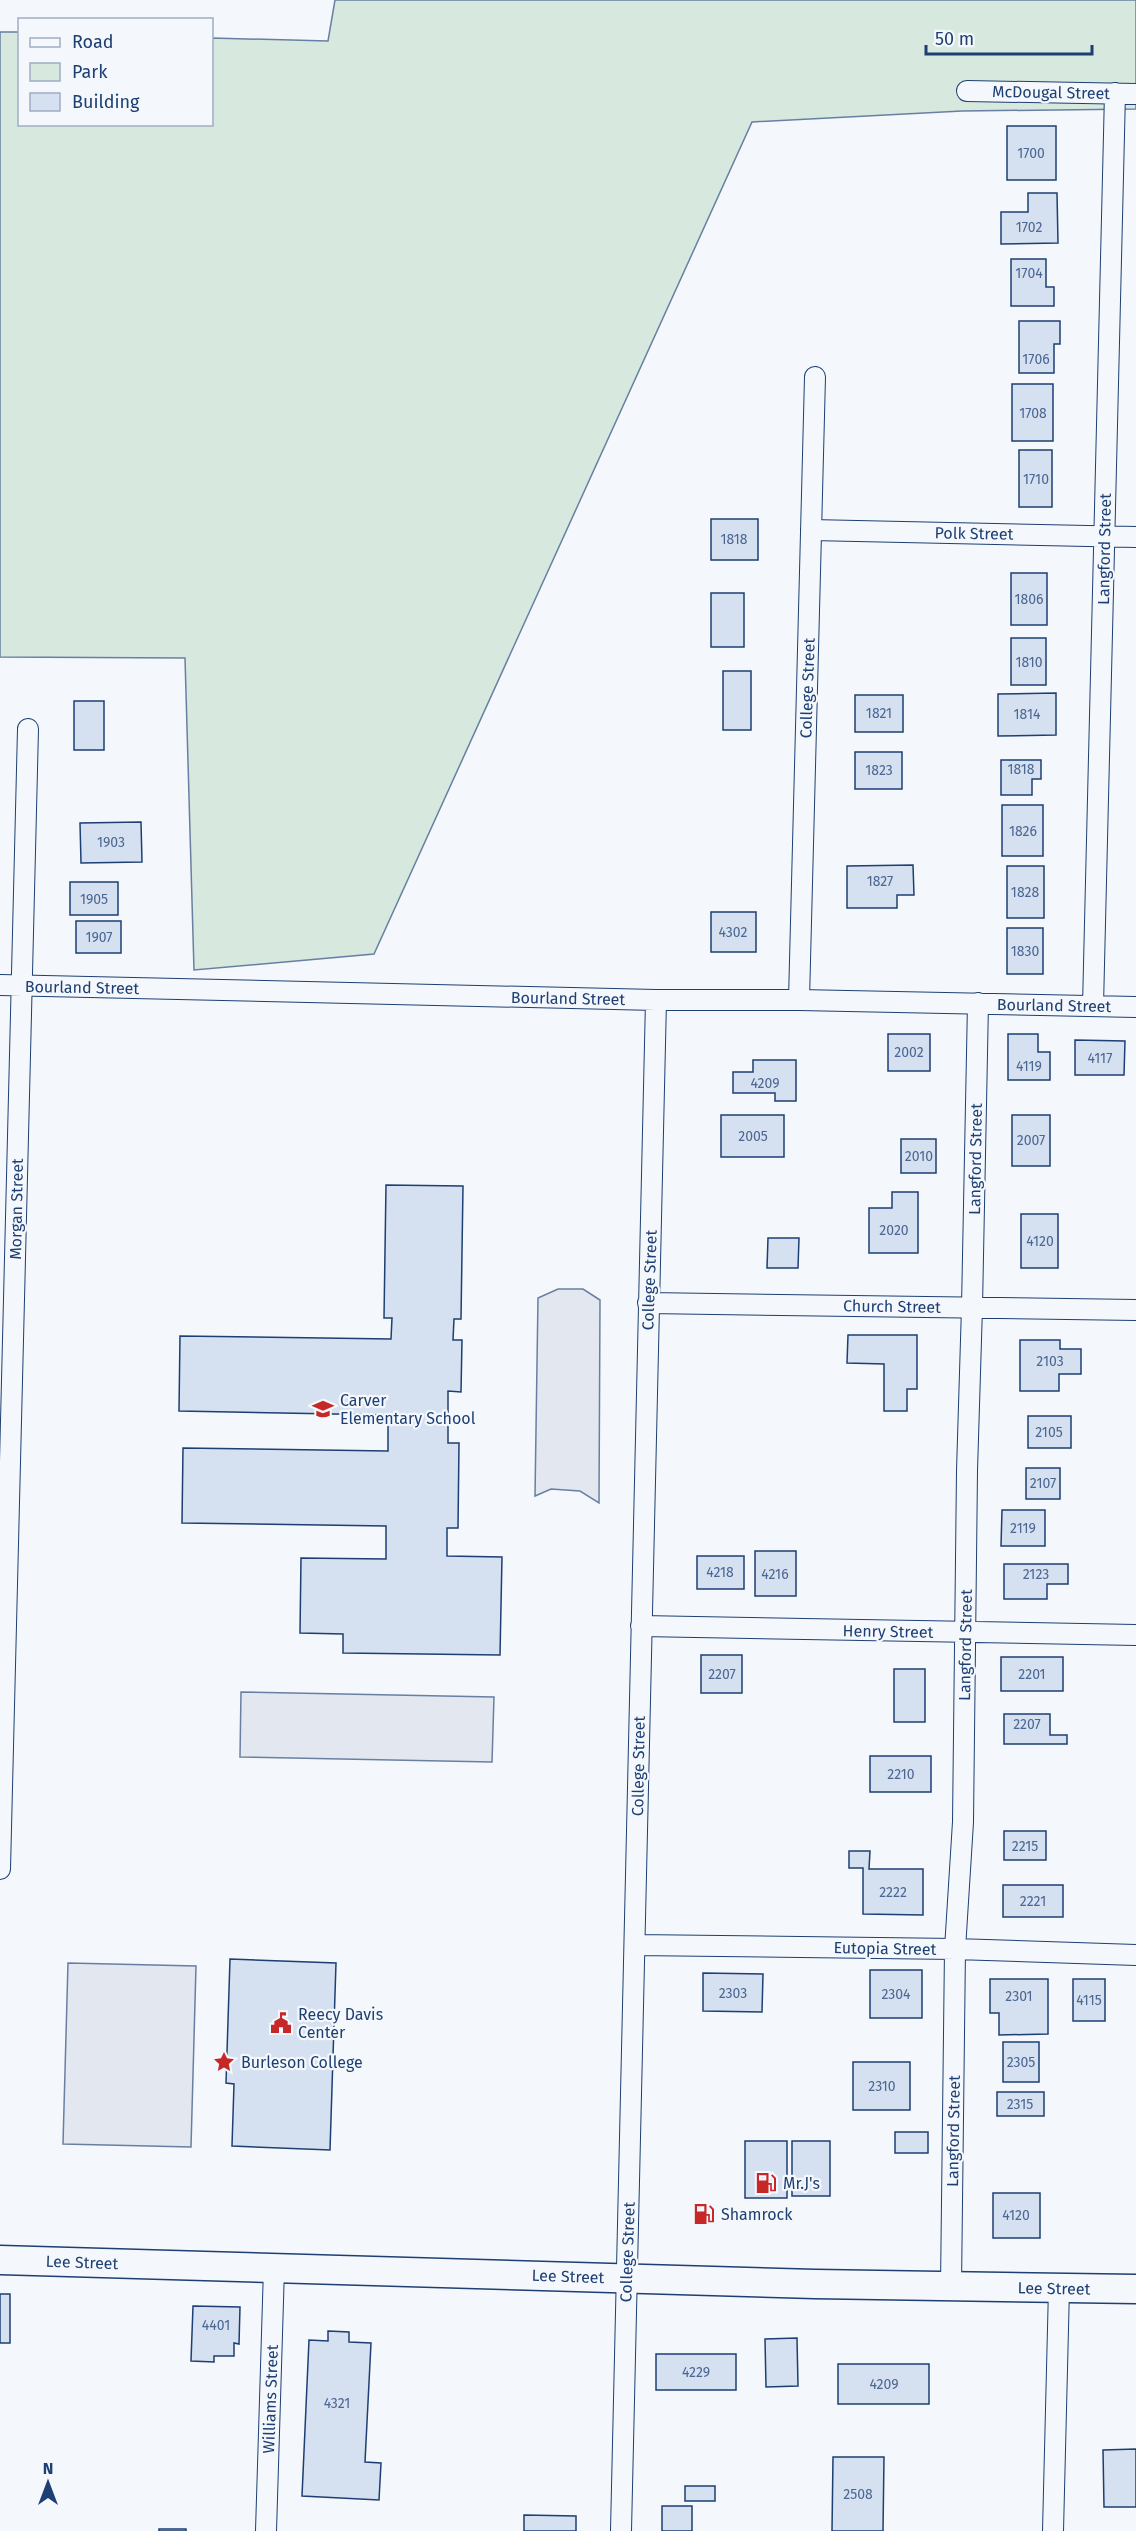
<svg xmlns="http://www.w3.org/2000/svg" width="1136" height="2531" font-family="'Fira Sans',sans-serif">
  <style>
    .green { fill: #d7e8df; stroke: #687fa3; stroke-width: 1.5 }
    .parking { fill: #e3e8f0; stroke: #687fa3; stroke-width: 1.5 }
    .building { fill: #d5e0f0; stroke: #1d3f73; stroke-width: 1.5 }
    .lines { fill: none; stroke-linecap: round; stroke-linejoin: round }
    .minor-casing { stroke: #1d3f73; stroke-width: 22 }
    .secondary-casing { stroke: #1d3f73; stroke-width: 31 }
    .minor { stroke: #f4f7fb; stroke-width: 20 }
    .secondary { stroke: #f4f7fb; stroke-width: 28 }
    .labels { text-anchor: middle; stroke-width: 4.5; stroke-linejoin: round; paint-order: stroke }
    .number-label { font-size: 14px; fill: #4b6792 }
    .street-label { font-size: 16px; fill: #1d3f73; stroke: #f4f7fb }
    .poi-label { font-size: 16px; fill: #1d3f73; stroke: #f4f7fb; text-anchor: start }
  </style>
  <rect width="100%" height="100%" fill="#f4f7fb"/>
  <path class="green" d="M335 0H1136V109L962 111 752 122 374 954 194 970 185 658 0 657V32H19L20 124H212V38L328 41Z"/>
  <path class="parking" d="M558 1289H583L600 1300 599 1503 580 1491 551 1489 535 1496 538 1298Z
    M241 1692 494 1697 492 1762 240 1757Z
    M68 1963 196 1966 191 2147 63 2144Z"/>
  <path class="building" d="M1007 126H1056V180H1007Z
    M1028 193H1057L1058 243 1001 244V212H1028Z
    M1011 259H1046V287H1054V306H1011Z
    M1019 321H1060V344H1054V373H1019Z
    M1012 384H1053V441H1012Z
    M1019 450H1052V507H1019Z
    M711 519H758V560H711Z
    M1011 573H1047V625H1011Z
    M711 593H744V647H711Z
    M1011 638H1046V685H1011Z
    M723 671H751V730H723Z
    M1056 693V735L998 736V694Z
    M855 695H903V732H855Z
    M74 701H104V750H74Z
    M855 752H902V789H855Z
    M1001 760H1041V779H1032V795H1001Z
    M1002 805H1043V856H1002Z
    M141 822 142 862 81 863 80 823Z
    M913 865 914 895H897V908H847V866Z
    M1007 866H1044V918H1007Z
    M70 882H118V915H70Z
    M711 912H756V952H711Z
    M76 921H121V953H76Z
    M1007 928H1043V974H1007Z
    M888 1034H930V1071H888Z
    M1008 1034H1038V1052H1050V1080H1008Z
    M1075 1040 1125 1041 1124 1075H1075Z
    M753 1060H796V1101H775V1093H733V1072H753Z
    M721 1115H784V1157H721Z
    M1012 1115H1050V1166H1012Z
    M901 1139H936V1173H901Z
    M386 1185 463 1186 461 1319H454L453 1340H462L461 1392 448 1391V1443H459L458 1528H447V1556L502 1557 500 1655 343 1653V1634L300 1633 301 1558 386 1559V1526L182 1523 183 1448 388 1451V1415L179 1411 180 1336 391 1339 392 1318H384Z
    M892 1192H918V1253H869V1208H892Z
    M1021 1214H1058V1268H1021Z
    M768 1238H799L798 1268H767Z
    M848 1335H917V1389H907V1411H884V1364L847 1363Z
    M1020 1340H1060V1349H1081V1374H1059V1391H1020Z
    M1028 1416H1071V1448H1028Z
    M1026 1468H1060V1499H1026Z
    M1002 1510H1045V1546H1001Z
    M755 1551H796V1596H755Z
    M697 1556H744V1589H697Z
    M1004 1564H1068V1584H1047V1599H1004Z
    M701 1655H742V1693H701Z
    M1001 1657H1063V1691H1001Z
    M894 1669H925V1722H894Z
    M1004 1714H1050V1735H1067V1744H1004Z
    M870 1756H931V1792H870Z
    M1004 1831H1046V1860H1004Z
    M849 1851H870L869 1869H923V1915L863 1914V1868H849Z
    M1003 1885H1063V1917H1003Z
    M230 1959 336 1963 330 2150 232 2146 234 2084 226 2083Z
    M870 1970H922V2018H870Z
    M703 1973 763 1974 762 2012 703 2011Z
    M990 1979H1048V2034L999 2035V2013H990Z
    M1073 1979H1105V2021H1073Z
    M1003 2042H1039V2082H1003Z
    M853 2062H910V2110H853Z
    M997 2092H1044V2116H997Z
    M895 2132H928V2153H895Z
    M745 2141H787V2198H745Z
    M792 2141H830V2196H792Z
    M993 2193H1040V2238H993Z
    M0 2294H10V2343H0Z
    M193 2306 240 2307 239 2344 234 2343V2356H214V2362L191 2361Z
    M328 2331 349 2332V2342L371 2343 365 2462 381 2463 379 2500 302 2496 309 2340 328 2341Z
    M797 2338 798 2386 766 2387 765 2339Z
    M656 2354H736V2390H656Z
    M838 2364H929V2404H838Z
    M1136 2449V2507H1104L1103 2450Z
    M833 2457H884L883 2531H832Z
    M685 2486H715V2501H685Z
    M662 2506H692V2531H662Z
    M524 2515 576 2516V2531H524Z
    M159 2529H186V2531H159Z"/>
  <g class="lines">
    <defs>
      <path id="minor" d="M967 91 1136 94
        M811 530 1136 537
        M0 985 656 1000H799L1136 1007
        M799 1000 815 377
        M1093 1006 1115 93
        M648 1303 1136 1310
        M641 1626 1136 1635
        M0 1869 28 729
        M635 1945 955 1949 1136 1955
        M951 2286 955 1949 963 1822 967 1471 972 1307 978 1003
        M266 2531 274 2268
        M621 2531 656 1000
        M1053 2531 1059 2288"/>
      <path id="secondary" d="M0 2260 815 2284 1136 2289"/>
    </defs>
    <use href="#minor" class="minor-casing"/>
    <use href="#secondary" class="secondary-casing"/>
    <use href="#minor" class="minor"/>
    <use href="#secondary" class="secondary"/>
  </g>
  <defs>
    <symbol id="school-bare" viewBox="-9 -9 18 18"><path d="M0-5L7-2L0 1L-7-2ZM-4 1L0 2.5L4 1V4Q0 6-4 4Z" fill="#c62828" stroke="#f4f7fb" stroke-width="2.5" paint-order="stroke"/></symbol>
    <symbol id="civic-bare" viewBox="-9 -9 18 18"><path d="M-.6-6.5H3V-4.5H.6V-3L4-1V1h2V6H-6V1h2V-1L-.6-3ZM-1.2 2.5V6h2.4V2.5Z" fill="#c62828" stroke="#f4f7fb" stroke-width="2.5" paint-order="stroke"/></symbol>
    <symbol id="sight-bare" viewBox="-9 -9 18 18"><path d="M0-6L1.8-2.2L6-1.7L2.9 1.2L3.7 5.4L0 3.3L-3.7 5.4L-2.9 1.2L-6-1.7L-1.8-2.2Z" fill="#c62828" stroke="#f4f7fb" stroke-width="2.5" paint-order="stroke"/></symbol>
    <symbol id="fuel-bare" viewBox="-9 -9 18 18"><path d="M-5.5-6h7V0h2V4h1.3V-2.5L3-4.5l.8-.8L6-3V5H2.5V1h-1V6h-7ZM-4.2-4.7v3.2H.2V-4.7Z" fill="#c62828" stroke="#f4f7fb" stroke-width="2.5" paint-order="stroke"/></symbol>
  </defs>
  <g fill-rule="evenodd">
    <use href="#school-bare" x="308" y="1394" width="30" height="30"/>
    <use href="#civic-bare" x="266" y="2008" width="30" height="30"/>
    <use href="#sight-bare" x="209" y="2047" width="30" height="30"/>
    <use href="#fuel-bare" x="751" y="2168" width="30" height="30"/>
    <use href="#fuel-bare" x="689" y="2199" width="30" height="30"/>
  </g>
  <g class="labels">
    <g class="number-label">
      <text x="1031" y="158">1700</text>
      <text x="1029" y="232">1702</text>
      <text x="1029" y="278">1704</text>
      <text x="1036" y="364">1706</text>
      <text x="1033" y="418">1708</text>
      <text x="1036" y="484">1710</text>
      <text x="734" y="544">1818</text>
      <text x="1029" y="604">1806</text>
      <text x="1029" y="667">1810</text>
      <text x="879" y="718">1821</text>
      <text x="1027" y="719">1814</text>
      <text x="1021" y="774">1818</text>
      <text x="879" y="775">1823</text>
      <text x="1023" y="836">1826</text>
      <text x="111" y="847">1903</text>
      <text x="880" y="886">1827</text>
      <text x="1025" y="897">1828</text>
      <text x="94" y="904">1905</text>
      <text x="733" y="937">4302</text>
      <text x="99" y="942">1907</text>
      <text x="1025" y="956">1830</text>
      <text x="909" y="1057">2002</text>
      <text x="1100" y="1063">4117</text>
      <text x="1029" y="1071">4119</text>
      <text x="765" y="1088">4209</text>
      <text x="753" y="1141">2005</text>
      <text x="1031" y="1145">2007</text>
      <text x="919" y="1161">2010</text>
      <text x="894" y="1235">2020</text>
      <text x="1040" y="1246">4120</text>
      <text x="1050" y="1366">2103</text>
      <text x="1049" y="1437">2105</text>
      <text x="1043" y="1488">2107</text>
      <text x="1023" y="1533">2119</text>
      <text x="720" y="1577">4218</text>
      <text x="775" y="1579">4216</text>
      <text x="1036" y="1579">2123</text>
      <text x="722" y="1679">2207</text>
      <text x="1032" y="1679">2201</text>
      <text x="1027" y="1729">2207</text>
      <text x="901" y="1779">2210</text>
      <text x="1025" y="1851">2215</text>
      <text x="893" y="1897">2222</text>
      <text x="1033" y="1906">2221</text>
      <text x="733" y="1998">2303</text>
      <text x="896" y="1999">2304</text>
      <text x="1019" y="2001">2301</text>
      <text x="1089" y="2005">4115</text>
      <text x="1021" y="2067">2305</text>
      <text x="882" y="2091">2310</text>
      <text x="1020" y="2109">2315</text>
      <text x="1016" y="2220">4120</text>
      <text x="216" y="2330">4401</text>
      <text x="696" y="2377">4229</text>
      <text x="884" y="2389">4209</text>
      <text x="337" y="2408">4321</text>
      <text x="858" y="2499">2508</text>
    </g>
    <g class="street-label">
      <text transform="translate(1051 92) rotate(1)" y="6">McDougal Street</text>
      <text transform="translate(974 533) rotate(1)" y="6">Polk Street</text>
      <text transform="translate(1104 549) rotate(-89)" y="6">Langford Street</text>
      <text transform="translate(807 688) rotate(-88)" y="6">College Street</text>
      <text transform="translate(82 987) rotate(1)" y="6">Bourland Street</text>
      <text transform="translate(568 998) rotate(1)" y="6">Bourland Street</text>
      <text transform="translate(1054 1005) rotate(1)" y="6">Bourland Street</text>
      <text transform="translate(975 1159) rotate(-89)" y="6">Langford Street</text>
      <text transform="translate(16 1209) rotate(-89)" y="6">Morgan Street</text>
      <text transform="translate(649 1280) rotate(-88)" y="6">College Street</text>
      <text transform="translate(892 1306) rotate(1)" y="6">Church Street</text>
      <text transform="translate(888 1631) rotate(1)" y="6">Henry Street</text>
      <text transform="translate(965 1645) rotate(-89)" y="6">Langford Street</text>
      <text transform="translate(638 1766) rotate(-89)" y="6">College Street</text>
      <text transform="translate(885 1948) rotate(1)" y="6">Eutopia Street</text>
      <text transform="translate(953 2131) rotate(-89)" y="6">Langford Street</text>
      <text transform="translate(627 2252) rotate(-88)" y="6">College Street</text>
      <text transform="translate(82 2262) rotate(2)" y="6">Lee Street</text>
      <text transform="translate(568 2276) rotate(2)" y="6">Lee Street</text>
      <text transform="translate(1054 2288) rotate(1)" y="6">Lee Street</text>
      <text transform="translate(270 2399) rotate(-88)" y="6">Williams Street</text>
    </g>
    <g class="poi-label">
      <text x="340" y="1406">Carver<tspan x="340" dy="18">Elementary School</tspan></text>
      <text x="298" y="2020">Reecy Davis<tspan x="298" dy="18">Center</tspan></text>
      <text x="241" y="2068">Burleson College</text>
      <text x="783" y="2189">Mr.J's</text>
      <text x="721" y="2220">Shamrock</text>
    </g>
  </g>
  <rect x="18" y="18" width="195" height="108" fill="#f4f7fb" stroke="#9eadc5" stroke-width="1.5"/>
  <rect x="30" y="38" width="30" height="9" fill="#f4f7fb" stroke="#9eadc5" stroke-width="1.5"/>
  <text x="72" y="48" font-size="18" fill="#1d3f73">Road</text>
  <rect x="30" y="63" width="30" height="18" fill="#d7e8df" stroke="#9eadc5" stroke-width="1.5"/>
  <text x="72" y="78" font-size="18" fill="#1d3f73">Park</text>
  <rect x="30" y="93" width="30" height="18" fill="#d5e0f0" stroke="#9eadc5" stroke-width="1.5"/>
  <text x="72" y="108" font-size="18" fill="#1d3f73">Building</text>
  <g transform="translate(48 2483)" stroke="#f4f7fb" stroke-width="4.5" paint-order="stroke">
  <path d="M0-4.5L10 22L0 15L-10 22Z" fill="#1d3f73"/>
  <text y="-9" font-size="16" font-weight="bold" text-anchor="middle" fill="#1d3f73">N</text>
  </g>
  <path d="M926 45v9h166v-9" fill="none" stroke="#1d3f73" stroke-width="3"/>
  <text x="935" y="45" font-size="18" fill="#1d3f73" stroke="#f4f7fb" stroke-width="4.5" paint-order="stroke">50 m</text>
</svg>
